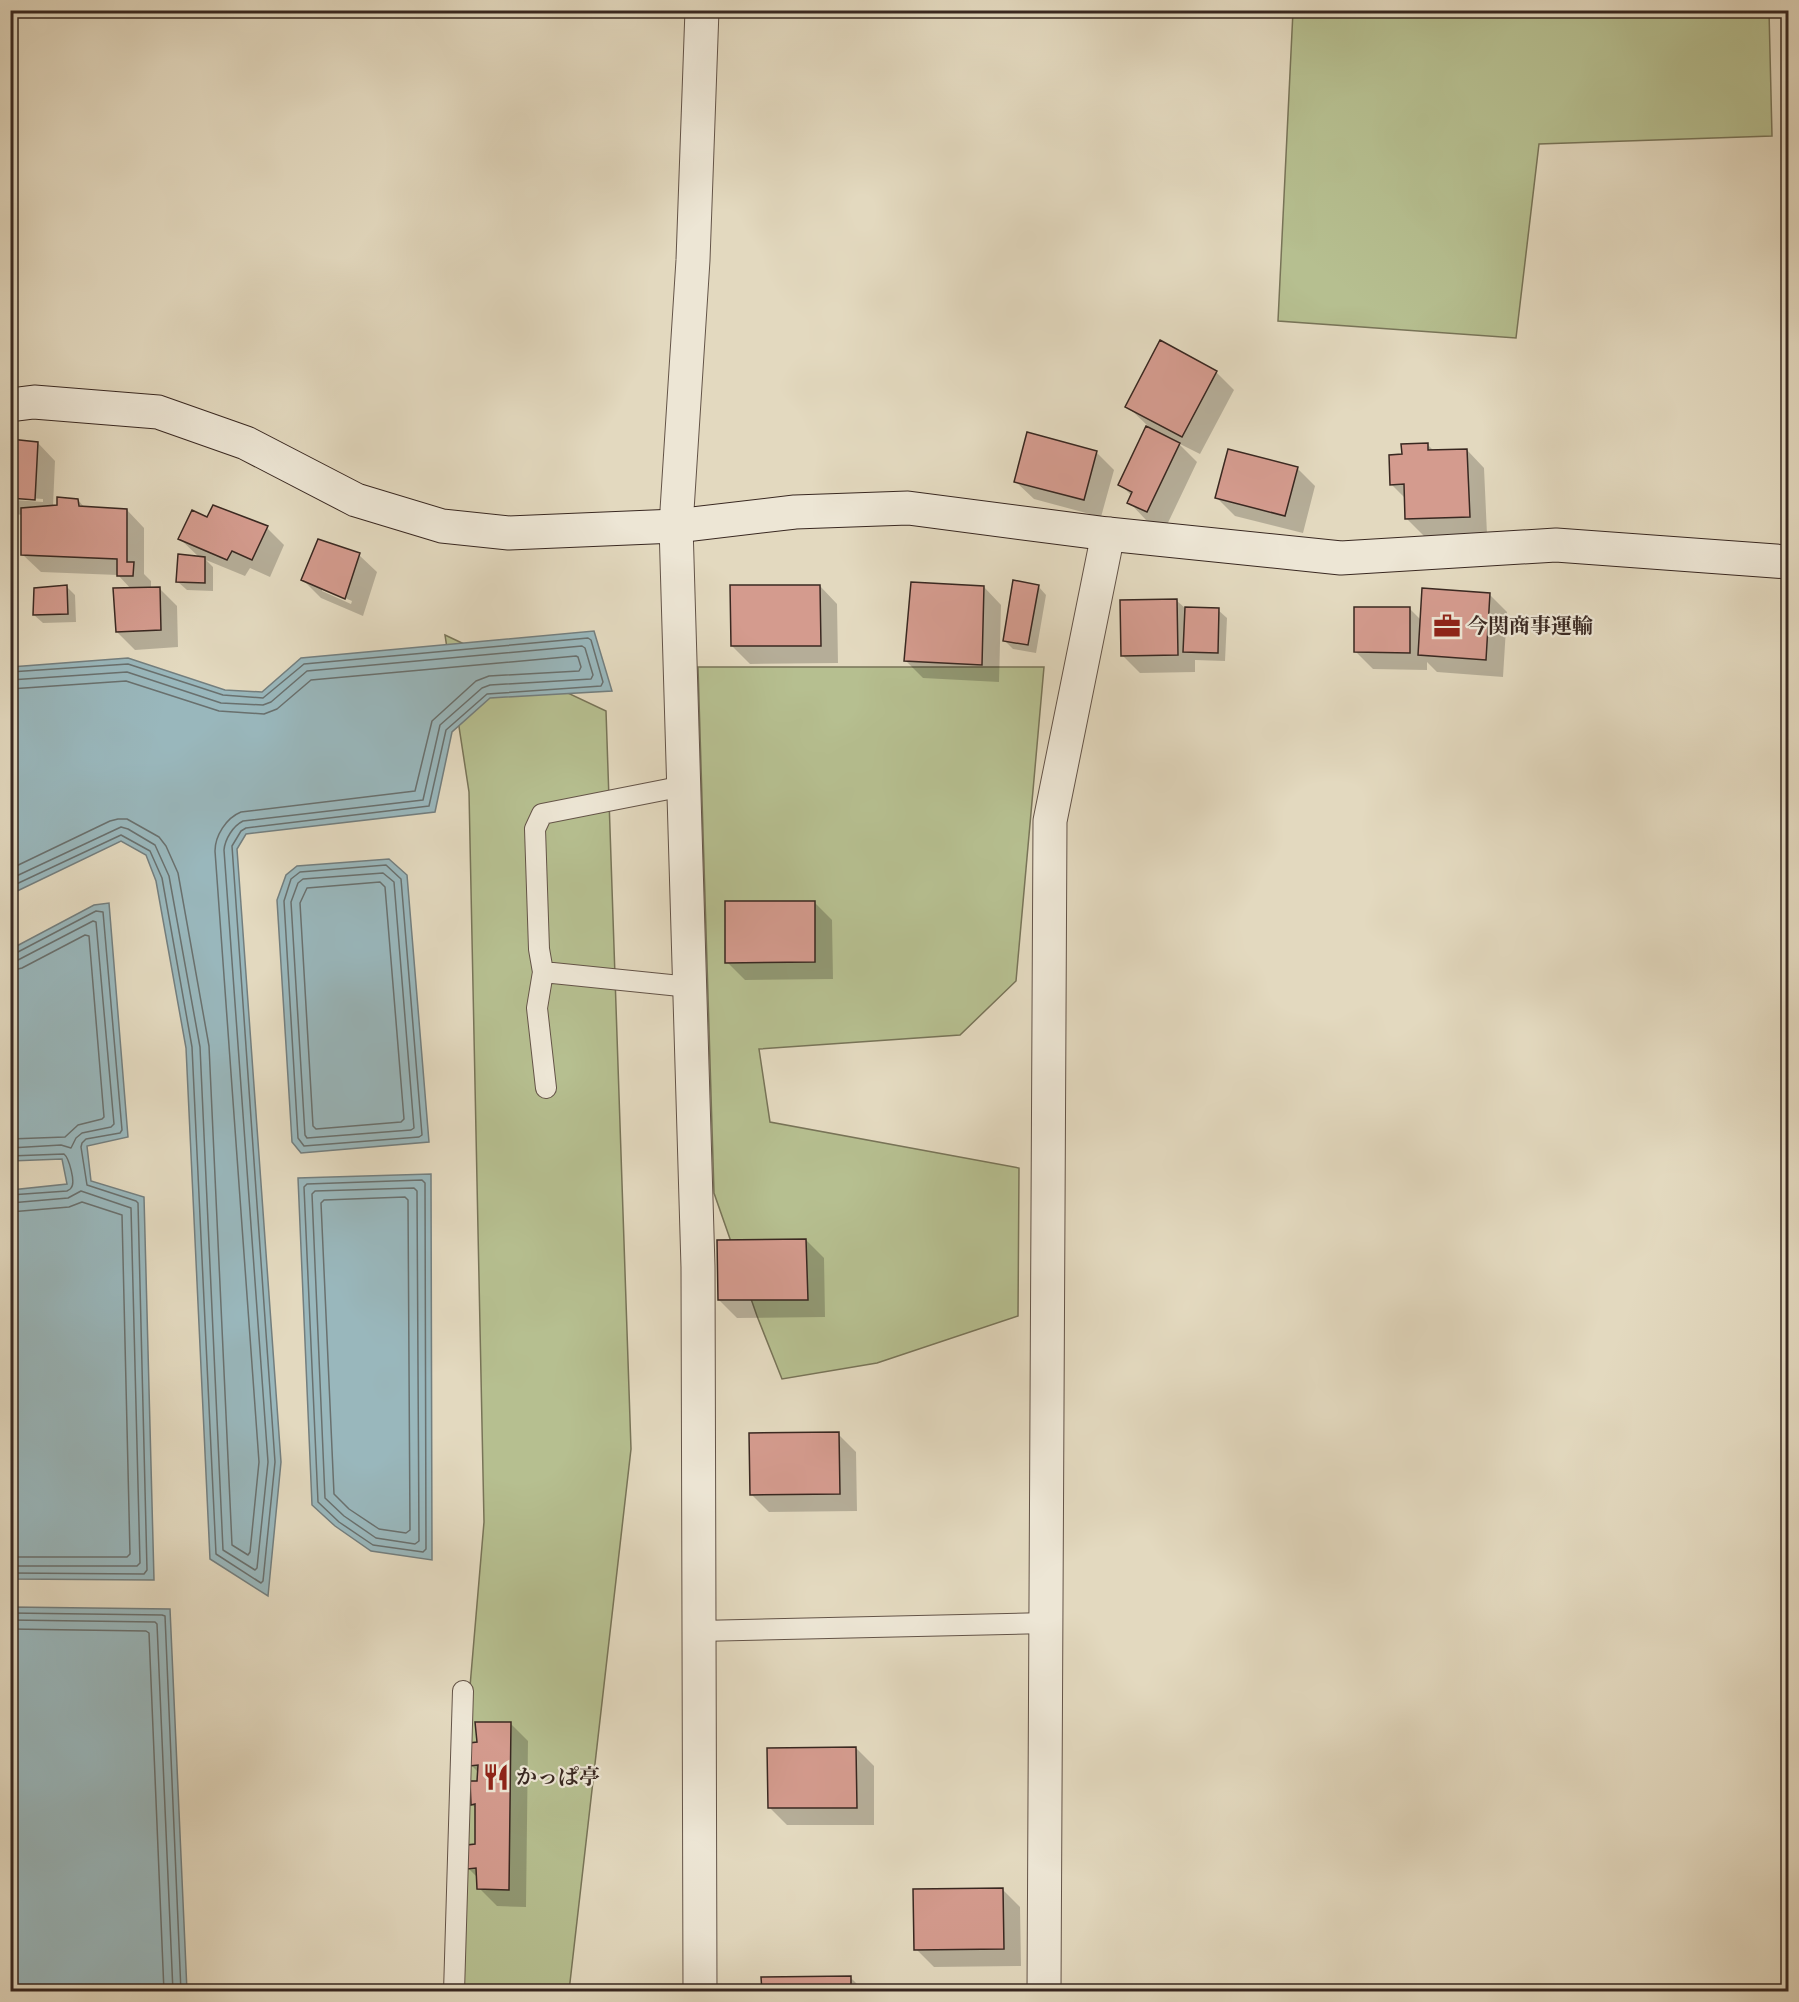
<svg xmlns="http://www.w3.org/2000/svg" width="1799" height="2002" font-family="'Libre Bodoni','Noto Serif JP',serif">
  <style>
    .green { fill: #b6bf90; stroke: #787458; stroke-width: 1.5 }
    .water { fill: #99b7bc; stroke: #737e7e; stroke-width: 1.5 }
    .shadow { fill: #0003; fill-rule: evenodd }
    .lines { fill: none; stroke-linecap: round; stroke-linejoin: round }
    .shore { stroke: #69706e; stroke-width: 1.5 }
    .building { fill: #d49b8e; stroke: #392821; stroke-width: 1.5 }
    .lane-casing { stroke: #645448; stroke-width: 22 }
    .street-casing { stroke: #645448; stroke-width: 35 }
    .secondary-casing { stroke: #392821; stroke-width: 35 }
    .lane { stroke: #ede6d5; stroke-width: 20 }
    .street { stroke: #ede6d5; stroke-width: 33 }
    .secondary { stroke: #ede6d5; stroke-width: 33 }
    .labels { text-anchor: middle; stroke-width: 4.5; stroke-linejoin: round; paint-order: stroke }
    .poi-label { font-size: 21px; font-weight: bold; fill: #392821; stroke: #ede6d5; text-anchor: start }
  </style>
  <rect width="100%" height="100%" fill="#e3d9bf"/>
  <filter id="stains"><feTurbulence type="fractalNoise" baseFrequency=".00333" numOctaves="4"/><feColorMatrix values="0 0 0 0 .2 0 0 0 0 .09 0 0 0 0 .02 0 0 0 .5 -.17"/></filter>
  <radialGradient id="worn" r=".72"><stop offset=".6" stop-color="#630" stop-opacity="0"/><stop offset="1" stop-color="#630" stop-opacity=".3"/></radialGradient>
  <path class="green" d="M1293 11H1769L1772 136 1539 144 1516 338 1278 321Z
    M445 635 606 711 631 1449 569 1991 444 1992 484 1522 469 792Z
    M698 667H1044L1016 981 960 1035 759 1049 770 1122 1019 1168 1018 1316 877 1363 782 1379 757 1316 714 1193Z"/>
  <path class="water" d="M594 631 612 691 490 698 452 732 435 812 246 834 237 849 281 1462 268 1596 210 1559 186 1048 156 881 146 855 121 841 11 894V667L128 658 225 690 262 692 301 658Z
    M389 859 407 875 429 1142 301 1153 292 1142 277 900 286 875 297 866Z
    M109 903 128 1137 87 1146 91 1181 144 1197 154 1580 11 1579V1190L67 1184 62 1159 11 1161V949L94 905Z
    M431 1174 432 1560 371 1551 335 1526 312 1505 298 1178Z
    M11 1607 170 1609 187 1991H11Z"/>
  <path class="shadow" d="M1216 372 1234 390 1200 454 1178 443 1197 462 1165 529 1146 520 1129 502 1132 496 1120 484 1148 426 1127 406Z
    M10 441 38 443 55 461 53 506 78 500 85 508 127 510 144 528V574L151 581V588H159L177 606 178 647 135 650 117 632 131 589 118 575 41 572 23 555V515L15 514 10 510ZM13 497 43 499V502L13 500Z
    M1427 444 1434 451 1467 450 1484 468 1487 534 1424 536 1406 518V499L1391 484 1404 456Z
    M1096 452 1114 470 1101 517 1034 499 1016 482Z
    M1297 468 1315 486 1303 533 1235 516 1217 498Z
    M207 519 267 528 284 545 270 577 250 568 245 576 206 560 213 567V591L187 590 178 582 199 557 179 538Z
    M359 555 377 572 363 616 321 598 303 580ZM322 588 352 601 351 604 322 591Z
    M66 586 75 595 76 622 43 623 34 615Z
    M820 586 837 604 838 663 750 664 732 646Z
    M1038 586 1046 595 1036 653 1013 649 1005 641Z
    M984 587 1001 605 999 682 923 678 905 660Z
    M1489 594 1507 612 1503 677 1437 672 1427 662V670L1373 669 1355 651 1410 609 1421 620Z
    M1177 601 1185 608 1218 610 1227 618 1225 661 1195 660V672L1140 673 1122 655Z
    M814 902 832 920 833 979 745 980 727 962Z
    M806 1240 824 1258 825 1317 737 1318 719 1300Z
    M838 1434 856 1452 857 1511 769 1512 751 1494Z
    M510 1723 528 1741 526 1907 497 1906 479 1888 478 1878 468 1868 477 1846 476 1808 472 1805 479 1782V1773L471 1765 478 1743Z
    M856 1748 874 1766V1825H787L770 1808Z
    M1002 1889 1020 1907 1021 1966 934 1967 916 1949Z
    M850 1977 865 1992H763Z"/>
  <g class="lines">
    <path class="shore" d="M10 672 128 664 223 695 263 698 304 664 588 638 591 640 603 682 601 686 487 694 446 730 429 806 246 828 241 831 232 846 275 1462 263 1581 261 1583 216 1554 192 1047 162 878 150 851 121 835 10 887
      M10 680 127 672 221 703 263 705 271 702 307 671 582 646 585 648 593 675 591 679 490 685 482 688 440 725 423 800 243 821C233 826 225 839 224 850L268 1462 257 1568 255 1570 223 1550 200 1047 169 876 155 845 128 829 121 827 10 879
      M10 689 126 681 219 711 264 714 277 709 311 680 576 656 578 657 581 667 579 671 489 676 476 681 432 721 415 791 241 812C226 818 215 836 215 851L259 1462 250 1552 248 1555 232 1545 209 1046 178 873 166 846 159 837 127 819H118L110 821 10 869
      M386 865 401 879 422 1135 419 1137 304 1146 298 1138 284 901 291 879 300 872Z
      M383 873 394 882 414 1128 411 1130 307 1138 305 1135 291 902 298 883 303 879Z
      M380 882 385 887 404 1119 401 1122 316 1129 313 1126 300 903 307 888Z
      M10 954 16 953 96 911 103 912 122 1130 120 1133 86 1139 82 1143 81 1147 87 1185 136 1201 138 1203 147 1570 144 1574 10 1573
      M10 962 18 960 93 921 96 922 114 1124 111 1127 82 1133 76 1138 71 1148 61 1145 10 1148
      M10 971 22 968 85 935 89 936 104 1117 102 1119 78 1125 65 1137 10 1139
      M10 1156 64 1154C69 1158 76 1183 71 1188 70 1190 68 1190 67 1191L10 1195
      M422 1180 425 1183 426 1549 423 1552 373 1545 339 1522 318 1502 304 1187 307 1184Z
      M414 1188 417 1191 419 1541 415 1544 376 1538 344 1516 325 1498 312 1194 315 1191Z
      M405 1197 408 1200 410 1530 406 1533 379 1529 349 1509 334 1494 321 1203 324 1200Z
      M10 1203 68 1198 81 1191 131 1208 140 1563 137 1566H10
      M10 1212 69 1207 82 1202 122 1215 130 1554 127 1557H10
      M10 1613 162 1615 165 1616 181 1992
      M10 1620 155 1622 157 1624 173 1992
      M10 1629 146 1631 149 1633 164 1992"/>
  </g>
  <path class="building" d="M1160 340 1217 371 1182 437 1125 407Z
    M1146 426 1180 443 1147 512 1127 503 1132 492 1118 485Z
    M1027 432 1097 451 1084 500 1014 482Z
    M10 439 38 442 35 500 10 498Z
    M1428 443V450L1467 449 1470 517 1405 519 1404 484 1390 485 1389 455 1402 454 1401 444Z
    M1228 449 1298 467 1285 516 1215 498Z
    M57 497 78 499 79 506 127 509V562H134L133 576H117V559L21 555V508L57 505Z
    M213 505 268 526 252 560 232 551 227 560 178 539 192 510 207 517Z
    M318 539 360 553 345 599 301 580Z
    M178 554 205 557V583L176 582Z
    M1013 580 1039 585 1028 645 1003 641Z
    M911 582 984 586 982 665 904 661Z
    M67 585 68 614 33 615 34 588Z
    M730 585H820L821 646H731Z
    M160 587 161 630 116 632 113 588Z
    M1422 588 1490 593 1486 660 1418 655Z
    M1177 599 1178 655 1121 656 1120 600Z
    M1185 607 1219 608 1218 653 1183 652Z
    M1354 607H1410V653L1354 652Z
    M725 901H815V962L725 963Z
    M806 1239 808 1300H718L717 1240Z
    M839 1432 840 1494 750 1495 749 1433Z
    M475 1722H511L509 1890 477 1889 476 1868 467 1869V1845L475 1844V1804L471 1805 470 1781H477L478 1765 469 1766V1743L477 1742Z
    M856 1747 857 1808H768L767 1748Z
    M1003 1888 1004 1949 914 1950 913 1889Z
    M851 1976V1992H762L761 1977Z"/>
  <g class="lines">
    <defs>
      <path id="lane" d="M543 972 690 987
        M546 1088 537 1008 543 972 539 949 535 829 542 814 684 786
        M699 1631 1046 1623
        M454 1992 463 1691"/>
      <path id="street" d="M700 1992 698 1267 676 526 693 260 702 10
        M1044 1992 1050 821 1108 534"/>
      <path id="secondary" d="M10 405 34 402 158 412 246 443 356 500 442 526 509 533 676 526 795 512 908 508 1108 534 1341 558 1556 545 1788 562"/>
    </defs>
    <use href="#lane" class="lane-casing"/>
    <use href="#street" class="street-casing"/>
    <use href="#secondary" class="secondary-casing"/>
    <use href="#lane" class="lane"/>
    <use href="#street" class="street"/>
    <use href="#secondary" class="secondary"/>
  </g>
  <defs>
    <symbol id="office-bare" viewBox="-9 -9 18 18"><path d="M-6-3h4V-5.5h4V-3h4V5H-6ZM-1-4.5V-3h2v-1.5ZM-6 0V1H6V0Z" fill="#8f2418" stroke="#ede6d5" stroke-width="2.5" paint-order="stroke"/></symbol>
    <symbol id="restaurant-bare" viewBox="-9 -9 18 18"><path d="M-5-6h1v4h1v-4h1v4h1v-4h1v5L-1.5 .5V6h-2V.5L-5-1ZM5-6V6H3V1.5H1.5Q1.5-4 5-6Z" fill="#8f2418" stroke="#ede6d5" stroke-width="2.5" paint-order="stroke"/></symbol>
  </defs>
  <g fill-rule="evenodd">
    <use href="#office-bare" x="1428" y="607" width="38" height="38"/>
    <use href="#restaurant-bare" x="477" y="1758" width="38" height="38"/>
  </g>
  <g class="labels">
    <g class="poi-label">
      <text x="1467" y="633">今関商事運輸</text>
      <text x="516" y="1784">かっぱ亭</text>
    </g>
  </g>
  <rect width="1799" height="2002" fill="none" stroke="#e3d9bf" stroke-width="36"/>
  <rect x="12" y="12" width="1775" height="1978" fill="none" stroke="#392821" stroke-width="3"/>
  <rect x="18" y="18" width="1763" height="1966" fill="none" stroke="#392821" stroke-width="1.5"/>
  <rect width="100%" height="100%" filter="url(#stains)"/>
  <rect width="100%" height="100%" fill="url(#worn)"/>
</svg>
